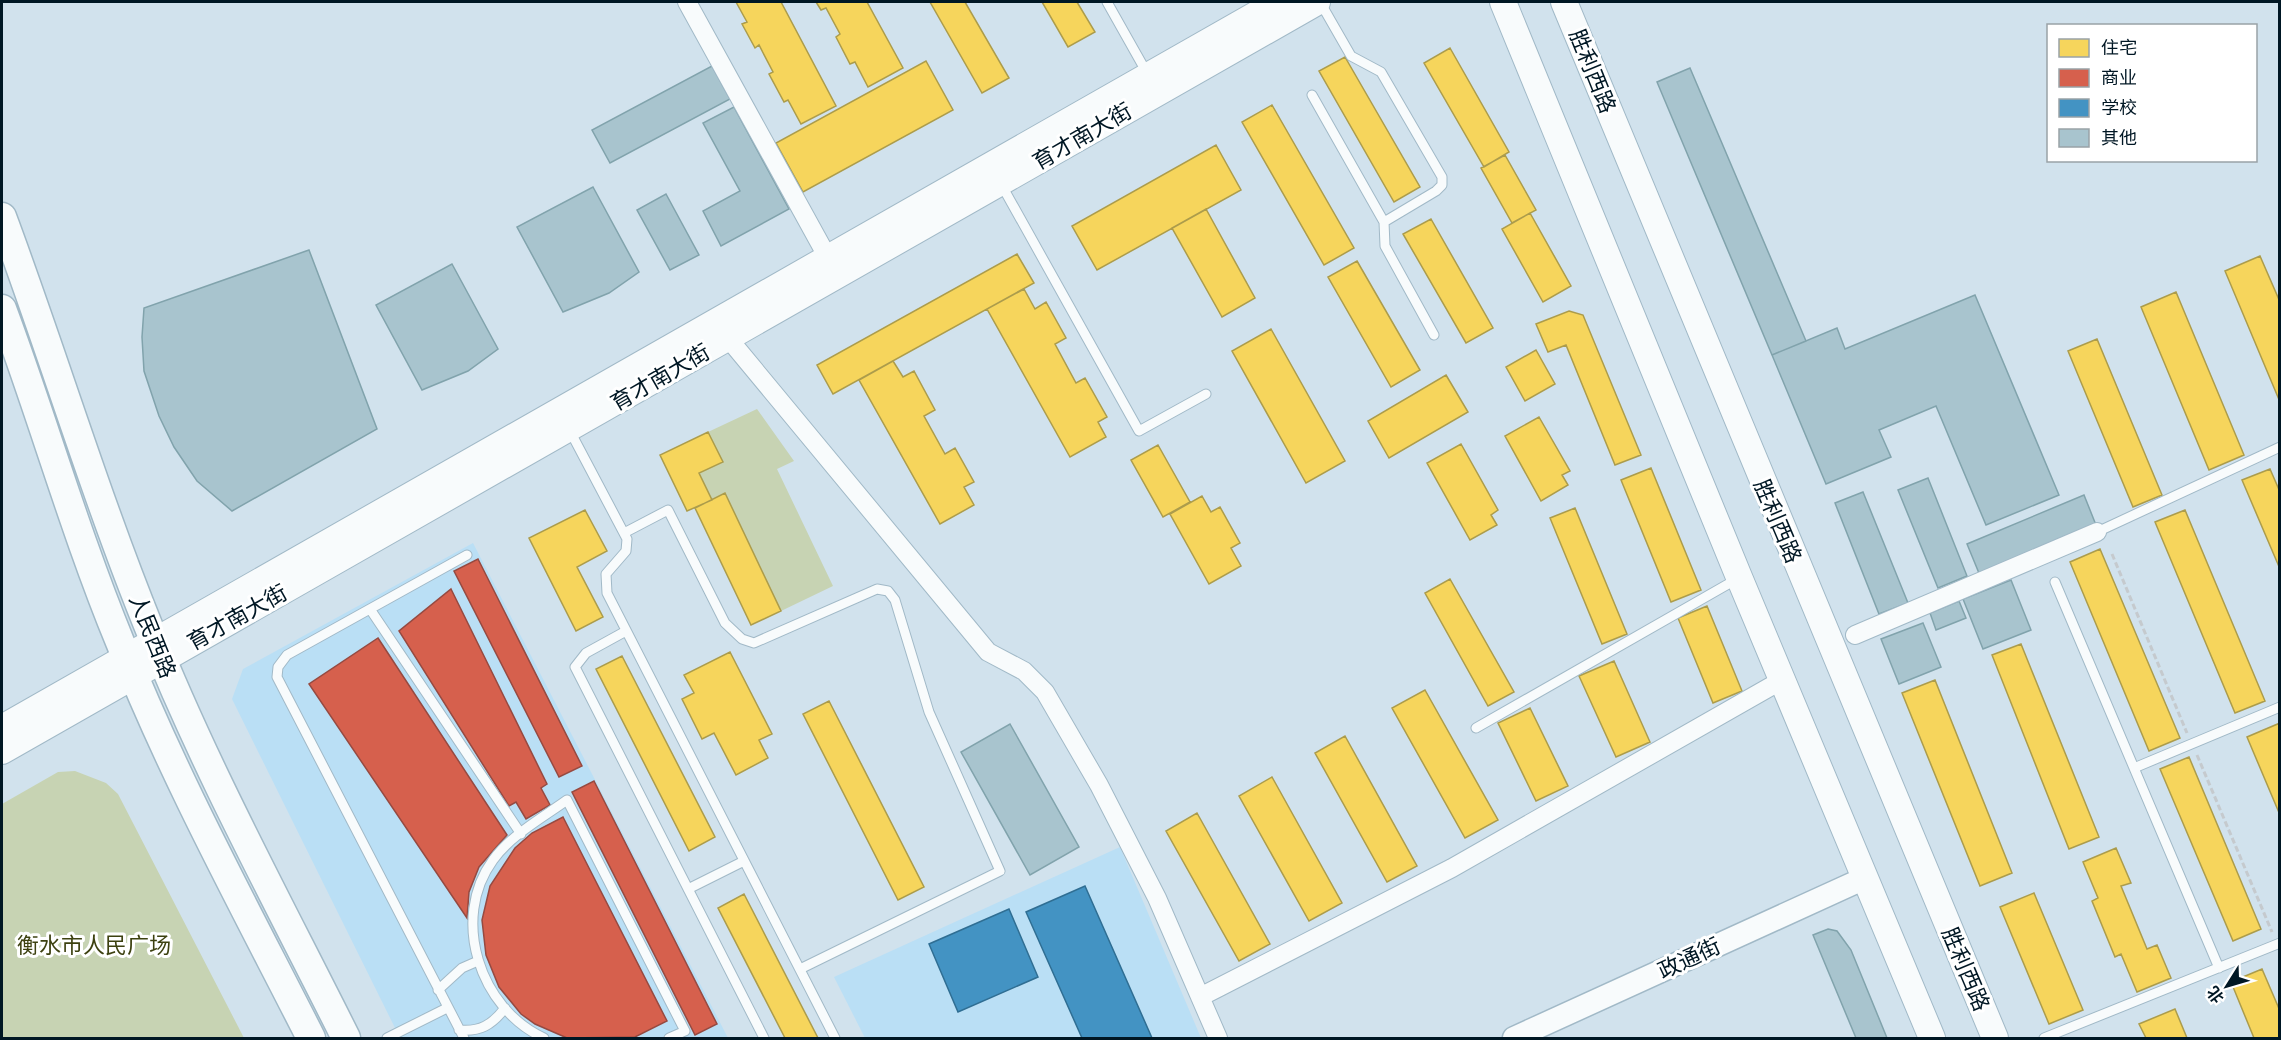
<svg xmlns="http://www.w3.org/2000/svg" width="2281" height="1040" font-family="Mulish,'Noto Sans SC',sans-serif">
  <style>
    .built { fill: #badff5 }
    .green { fill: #c7d3b3 }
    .homes { fill: #f6d55c; stroke: #ac9c4b; stroke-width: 1.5 }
    .shops { fill: #d6604d; stroke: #964a41; stroke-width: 1.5 }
    .schools { fill: #4393c3; stroke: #2f6e93; stroke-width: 1.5 }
    .building { fill: #a8c4ce; stroke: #81a3ac; stroke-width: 1.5 }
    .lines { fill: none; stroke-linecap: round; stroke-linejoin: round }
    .service-casing { stroke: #a1b9c7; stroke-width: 11 }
    .minor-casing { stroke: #a1b9c7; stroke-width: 20 }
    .tertiary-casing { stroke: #a1b9c7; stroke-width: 25 }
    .secondary-casing { stroke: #a1b9c7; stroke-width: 28 }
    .primary-casing { stroke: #a1b9c7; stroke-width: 31 }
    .path { stroke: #c5cace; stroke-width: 3; stroke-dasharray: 6 3; stroke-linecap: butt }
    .service { stroke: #f8fbfc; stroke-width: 9 }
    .minor { stroke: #f8fbfc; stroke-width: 18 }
    .tertiary { stroke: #f8fbfc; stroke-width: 22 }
    .secondary { stroke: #f8fbfc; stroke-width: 26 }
    .primary { stroke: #f8fbfc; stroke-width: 28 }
    .labels { text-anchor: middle; stroke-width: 6; stroke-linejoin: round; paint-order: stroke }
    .street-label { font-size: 22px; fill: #001724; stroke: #fff }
    .park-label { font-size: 22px; fill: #3d4110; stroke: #fff }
  </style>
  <rect width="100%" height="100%" fill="#d1e2ed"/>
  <path class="built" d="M473 543 728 1038H400L232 699 243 669Z
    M1120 847 1201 1038H865L834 977Z"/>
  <path class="green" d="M757 409 794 461 777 469 833 586 781 611 712 500 699 473 722 462 708 432Z
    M75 771 106 783 118 794 244 1038H2V804L58 772Z"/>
  <path class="homes" d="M736 2H781L836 106 801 124 788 100 784 102 769 74 773 72 759 45 755 48 742 24 747 22Z
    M816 2H867L903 68 868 87 855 62 850 64 836 37 840 34 826 8 821 10Z
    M930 2H965L1009 78 982 93Z
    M1042 2H1077L1095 32 1068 47Z
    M1450 48 1509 152 1484 167 1424 63Z
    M1345 57 1420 187 1394 202 1319 71Z
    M926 61 953 110 803 192 776 143Z
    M1272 105 1354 248 1324 265 1242 122Z
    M1216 145 1241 190 1097 270 1072 226Z
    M1505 155 1536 210 1512 223 1481 168Z
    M1206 209 1255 298 1222 317 1172 228Z
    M1530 213 1571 286 1543 302 1502 229Z
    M1431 219 1493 328 1466 343 1403 234Z
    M1017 254 1034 283 833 394 817 365Z
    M2260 256 2280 302V402L2225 271Z
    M1357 261 1420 370 1391 387 1328 277Z
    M1024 289 1035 309 1046 302 1066 338 1055 344 1076 383 1085 378 1107 417 1098 422 1106 437 1070 457 987 309Z
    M2176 292 2244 455 2209 470 2141 307Z
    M1569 311 1583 315 1641 455 1615 465 1566 345 1548 352 1536 324Z
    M1271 329 1345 461 1306 483 1232 351Z
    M2097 339 2162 495 2133 507 2068 351Z
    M1536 350 1555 384 1525 401 1506 367Z
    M893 361 903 377 914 371 935 410 924 416 945 454 955 448 974 482 964 487 974 505 940 524 859 380Z
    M1446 375 1468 412 1389 458 1368 421Z
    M1539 417 1570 471 1562 475 1568 485 1541 501 1505 436Z
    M708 432 723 462 699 473 712 500 687 511 660 455Z
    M1461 444 1498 510 1491 515 1497 525 1470 540 1427 463Z
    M1158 445 1190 502 1163 517 1131 460Z
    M1651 468 1701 590 1671 602 1621 480Z
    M2270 469 2280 492V569L2242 480Z
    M725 493 781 611 751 625 695 508Z
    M1202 496 1211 512 1220 507 1240 543 1231 548 1241 566 1209 584 1170 514Z
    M1575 508 1627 634 1602 644 1550 518Z
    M585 510 607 551 577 567 603 617 576 631 529 538Z
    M2185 510 2265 701 2235 713 2155 522Z
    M2100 549 2180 738 2149 751 2070 562Z
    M1450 579 1514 692 1488 706 1425 593Z
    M1707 606 1742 691 1713 703 1678 618Z
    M2021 644 2099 837 2069 849 1992 655Z
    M730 652 772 734 759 740 768 758 736 775 714 733 702 739 682 699 694 693 684 675Z
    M622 656 715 837 689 851 596 669Z
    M1614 661 1650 742 1616 757 1579 676Z
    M1935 680 2012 873 1980 886 1902 693Z
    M1425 690 1498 820 1465 838 1392 708Z
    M829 701 924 887 898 900 803 714Z
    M1530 708 1568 786 1536 801 1498 723Z
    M2280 723V815L2247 737Z
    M1345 736 1417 866 1387 882 1315 753Z
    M2189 757 2261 929 2233 941 2160 769Z
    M1272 777 1342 903 1309 921 1239 796Z
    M1197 813 1270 944 1239 961 1166 831Z
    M2116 848 2131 883 2121 886 2147 949 2157 945 2171 978 2137 992 2121 954 2115 957 2092 901 2098 898 2083 862Z
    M2034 893 2083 1010 2049 1024 2000 907Z
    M744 894 818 1038H785L718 908Z
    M2262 969 2280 1011V1038H2254L2231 982Z
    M2175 1009 2187 1038H2146L2139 1024Z"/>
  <path class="shops" d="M478 559 582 766 559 777 454 571Z
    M451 589 547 784 541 788 550 805 526 819 516 802 509 806 399 631Z
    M378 638 507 835 479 867 469 892 467 918 309 684Z
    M594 781 717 1024 695 1035 572 792Z
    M563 817 667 1021 635 1037 567 1038 535 1024 521 1014 499 987 486 955 482 920 490 886 515 848 532 833Z"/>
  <path class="schools" d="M1085 886 1152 1038H1082L1026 912Z
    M1009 909 1038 977 958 1012 929 944Z"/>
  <path class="building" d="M712 66 730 99 610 163 592 130Z
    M1690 68 1806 341 1772 355 1657 82Z
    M734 107 789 209 721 246 703 211 740 191 703 123Z
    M593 187 639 272 609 293 563 312 517 227Z
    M666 194 699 255 670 270 637 210Z
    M309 250 377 429 232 511 197 481 174 447 159 416 144 371 142 337 144 308Z
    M452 264 498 349 468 371 422 390 376 305Z
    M1975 295 2059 495 1986 525 1936 406 1879 430 1891 457 1826 484 1772 355 1837 328 1845 349Z
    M1928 478 1967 576 1938 588 1898 490Z
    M1863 492 1908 603 1879 614 1835 503Z
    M2084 495 2098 530 1981 578 1967 544Z
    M2011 580 2031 630 1983 649 1963 599Z
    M1959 601 1966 618 1936 630 1930 613Z
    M1923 623 1941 667 1899 684 1881 639Z
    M1010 724 1079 847 1030 875 961 752Z
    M1828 929 1837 931 1851 950 1887 1038H1856L1813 935Z"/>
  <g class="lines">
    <defs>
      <path id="service" d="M1107 2 1147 73
        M1320 2 1351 56 1381 72 1442 177V185L1436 191 1384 222
        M1312 95 1384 222 1385 246 1434 335
        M1001 184 1139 431 1206 394
        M570 431 627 539 626 551 606 574 607 593 835 1038
        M2097 532 2280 447
        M624 533 668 510 725 623 742 639 754 643 877 589 888 591 895 600 929 712 1000 871 800 969
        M2055 582 2219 968
        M370 609 521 834
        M626 631 586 653 575 667 764 1038
        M1476 728 1737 579
        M2134 768 2280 707
        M688 889 744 861
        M438 990 462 968 478 961
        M459 1030C480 1032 492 1025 505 1008
        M387 1038 447 1008
        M464 1038 277 677 278 667 287 655 467 555
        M544 1038C480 1009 450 919 493 860 511 835 542 818 567 800L685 1031 669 1038
        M2044 1038 2280 943"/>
      <path id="minor" d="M687 2 828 258
        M728 338 988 652 1024 671 1045 692 1099 785 1157 898 1218 1038
        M1855 635 2097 532
        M1200 997 1452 868 1782 680"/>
      <path id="tertiary" d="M1514 1038 1865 878"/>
      <path id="secondary" d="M1503 2 1739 577 1932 1038
        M1564 2 1995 1038
        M2 728 1278 2
        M2 751 1317 2"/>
      <path id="primary" d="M2 217C53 354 95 495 150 630 206 770 279 904 346 1038
        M2 309C43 419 75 533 120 642 174 778 245 908 311 1038"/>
    </defs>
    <use href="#service" class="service-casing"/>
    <use href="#minor" class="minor-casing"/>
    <use href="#tertiary" class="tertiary-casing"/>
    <use href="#secondary" class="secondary-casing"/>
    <use href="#primary" class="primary-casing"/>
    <path class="path" d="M2112 554 2187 733
      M2197 755 2272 932"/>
    <use href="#service" class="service"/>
    <use href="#minor" class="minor"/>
    <use href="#tertiary" class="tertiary"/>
    <use href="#secondary" class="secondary"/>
    <use href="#primary" class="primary"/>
  </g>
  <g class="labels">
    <g class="street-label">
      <text transform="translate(1593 71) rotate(68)" y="8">胜利西路</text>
      <text transform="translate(1082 136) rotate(-30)" y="8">育才南大街</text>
      <text transform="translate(660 377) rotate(-30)" y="8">育才南大街</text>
      <text transform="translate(1778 521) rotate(67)" y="8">胜利西路</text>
      <text transform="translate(237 617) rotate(-29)" y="8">育才南大街</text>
      <text transform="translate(153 636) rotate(68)" y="8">人民西路</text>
      <text transform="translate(1689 958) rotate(-25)" y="8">政通街</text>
      <text transform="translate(1966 969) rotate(67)" y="8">胜利西路</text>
    </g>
    <g class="park-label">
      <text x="94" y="953">衡水市人民广场</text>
    </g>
  </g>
  <rect width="2281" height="1040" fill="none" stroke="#001724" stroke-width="6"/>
  <rect x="2047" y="24" width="210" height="138" fill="#ffffff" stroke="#99a2a7" stroke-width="1.5"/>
  <rect x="2059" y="39" width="30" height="18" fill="#f6d55c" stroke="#99a2a7" stroke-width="1.5"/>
  <text x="2101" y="54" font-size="18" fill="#001724">住宅</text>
  <rect x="2059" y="69" width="30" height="18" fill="#d6604d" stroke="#99a2a7" stroke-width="1.5"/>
  <text x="2101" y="84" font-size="18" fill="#001724">商业</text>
  <rect x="2059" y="99" width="30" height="18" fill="#4393c3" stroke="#99a2a7" stroke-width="1.5"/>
  <text x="2101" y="114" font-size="18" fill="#001724">学校</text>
  <rect x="2059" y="129" width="30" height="18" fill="#a8c4ce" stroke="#99a2a7" stroke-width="1.5"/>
  <text x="2101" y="144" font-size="18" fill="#001724">其他</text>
  <g transform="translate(2227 986) rotate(233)" stroke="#ffffff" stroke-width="4.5" paint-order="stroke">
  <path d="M0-4.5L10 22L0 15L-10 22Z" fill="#001724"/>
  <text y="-9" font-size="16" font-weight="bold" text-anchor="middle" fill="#001724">北</text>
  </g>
</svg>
